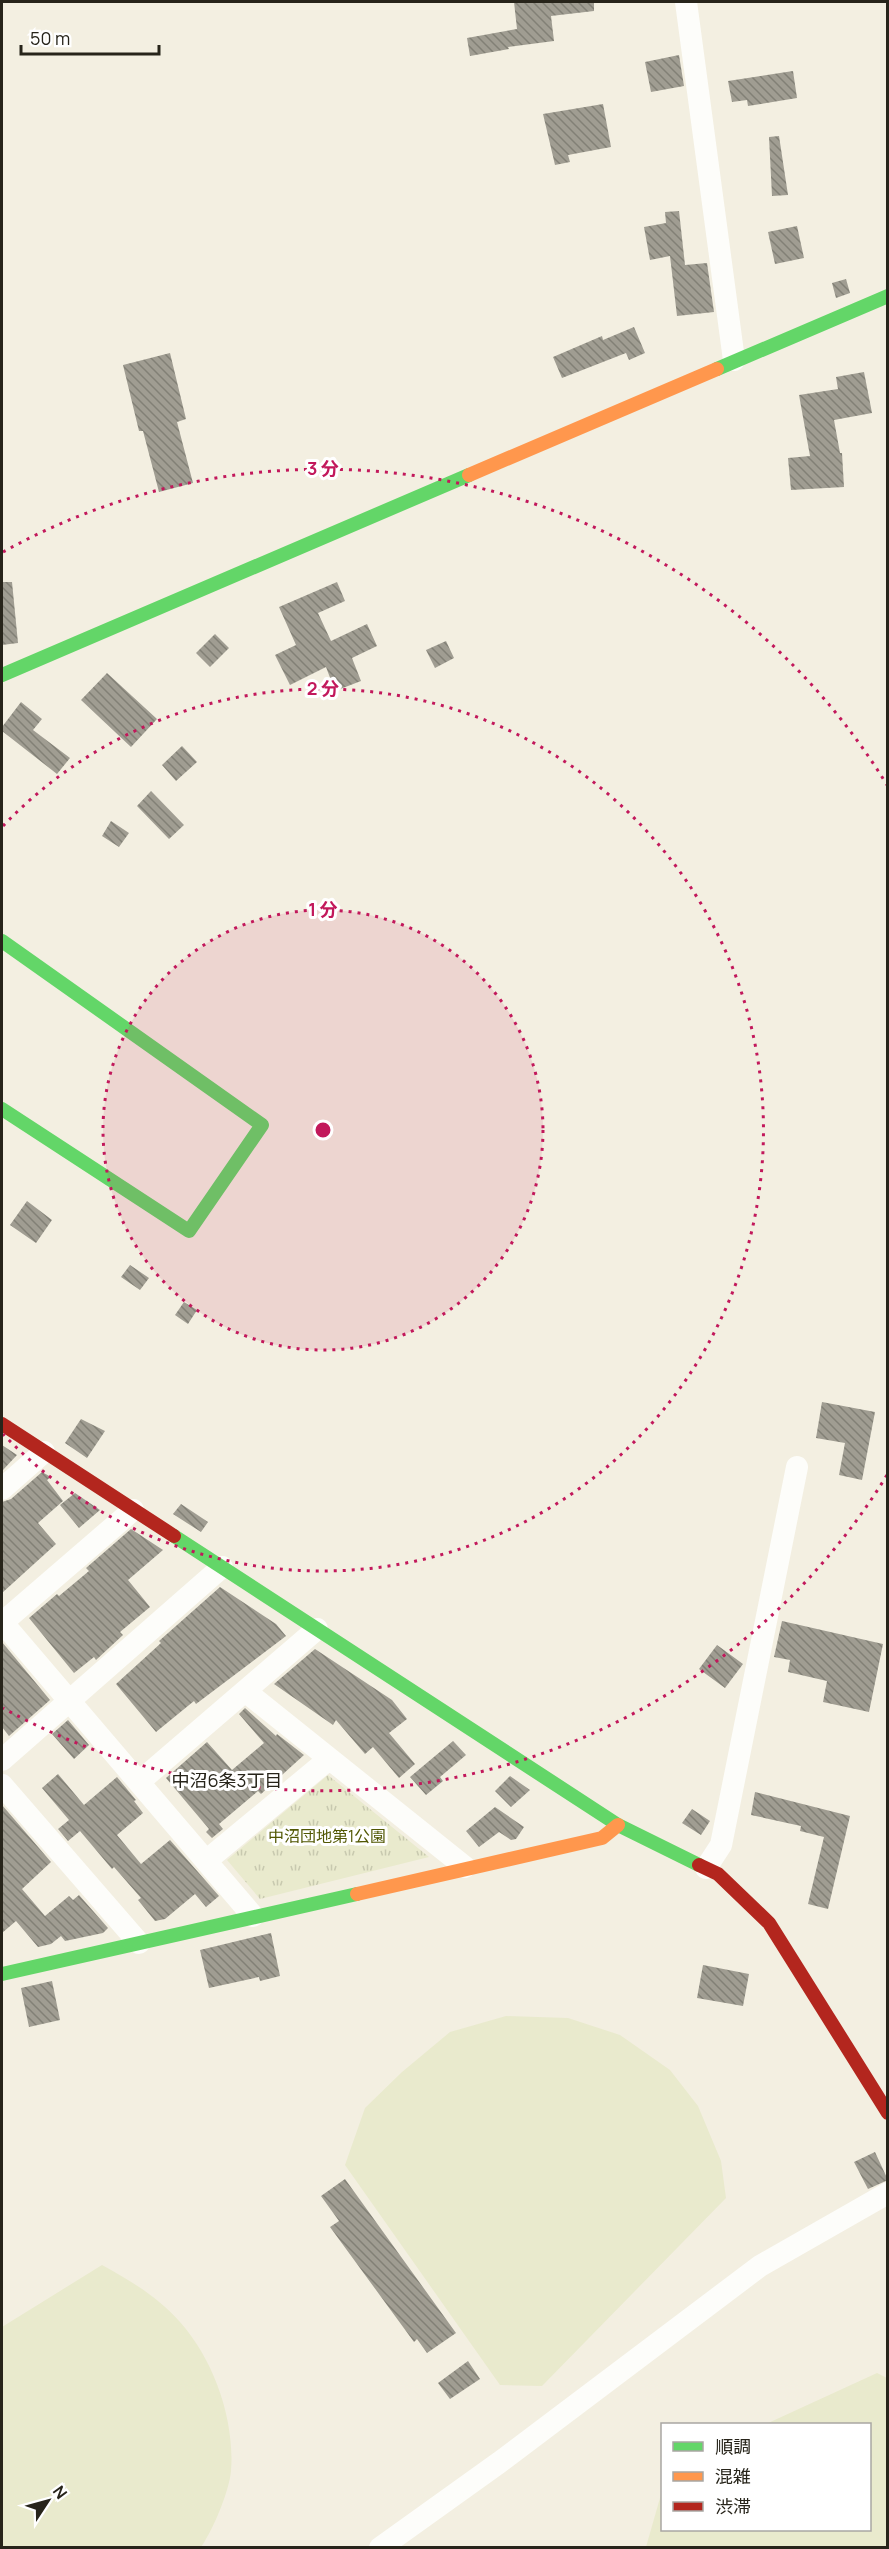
<svg xmlns="http://www.w3.org/2000/svg" width="889" height="2549" font-family="Manrope,'Noto Sans JP',sans-serif">
  <style>
    .grass { fill: url(#grass-tufts) }
    .garden { fill: #e9eacd }
    .building { fill: url(#building-back-hatch) }
    .lines { fill: none; stroke-linecap: round; stroke-linejoin: round }
    .street { stroke: #fdfdfa; stroke-width: 22 }
    .fast { stroke: #63d668; stroke-width: 14 }
    .slow { stroke: #ff974d; stroke-width: 14 }
    .jam { stroke: #b3261e; stroke-width: 14 }
    .ring { fill: none; stroke: #c2185b; stroke-width: 3; stroke-dasharray: 3 6 }
    .labels { text-anchor: middle; stroke-width: 6; stroke-linejoin: round; paint-order: stroke }
    .park-label { font-size: 16px; fill: #515703; stroke: #fff }
    .neighbourhood-label { font-size: 18px; fill: #27241a; stroke: #fff }
    .centre { fill: #c2185b; stroke: #fff; stroke-width: 3 }
    .ring-label { font-size: 18px; text-anchor: middle; font-weight: bold; fill: #c2185b; stroke: #fff; stroke-width: 6; stroke-linejoin: round; paint-order: stroke }
  </style>
  <defs>
    <pattern id="grass-tufts" width="24" height="20" patternUnits="userSpaceOnUse" patternTransform="scale(1.5)"><rect width="24" height="20" fill="#e9eacd"/><path d="M3 7l-1-3M5 7V3M7 7l1-3M15 17l-1-3M17 17v-4M19 17l1-3" fill="none" stroke="#c8c9af"/></pattern>
    <pattern id="building-back-hatch" width="6" height="6" patternUnits="userSpaceOnUse" patternTransform="scale(1.5)"><rect width="6" height="6" fill="#a09d92"/><path d="M-1 5l2 2M0 0l6 6M5-1l2 2" fill="none" stroke="#828076"/></pattern>
  </defs>
  <rect width="100%" height="100%" fill="#f3efe1"/>
  <path class="grass" d="M328 1775 429 1857 260 1899 227 1860Z"/>
  <path class="garden" d="M506 2016 568 2018 620 2035 670 2070 698 2106 721 2161 726 2198 542 2386 500 2385 345 2165 365 2108 402 2072 450 2032Z
    M102 2265C131 2281 158 2297 180 2322 214 2360 235 2420 231 2471 229 2492 213 2530 201 2547H2V2327Z
    M877 2373 887 2378V2547H646L662 2491V2530H870V2424H766Z"/>
  <path class="building" d="M514 2H594V11L551 16 554 41 508 47 509 49 470 56 467 38 517 29Z
    M679 55 684 86 651 92 645 62Z
    M793 71 797 98 748 106 747 100 732 102 728 81Z
    M603 104 611 147 568 155 570 162 555 165 543 114Z
    M779 136 788 195 772 196 769 137Z
    M679 211 685 265 707 263 714 312 677 316 670 256 650 260 644 227 666 223 665 212Z
    M797 226 804 258 775 264 768 232Z
    M846 279 850 293 836 298 832 283Z
    M634 327 645 353 629 360 626 353 562 378 553 357 602 336 603 340Z
    M170 353 186 419 177 422 193 483 159 492 143 431H139L123 365Z
    M864 372 872 413 834 420 840 453H842L844 487 791 490 788 458 810 456 799 395 838 389 836 377Z
    M2 582H12L18 643 2 645Z
    M337 582 345 601 318 613 331 641 367 624 377 646 352 658 361 681 335 691 326 667 290 685 275 655 296 645 279 607Z
    M215 634 229 648 210 667 196 653Z
    M446 641 454 658 435 668 426 650Z
    M107 673 157 719 131 747 81 700Z
    M21 702 42 719 33 730 70 758 57 774 2 731V727Z
    M182 746 197 762 176 781 162 765Z
    M151 791 184 825 169 839 137 806Z
    M111 821 129 833 119 847 102 836Z
    M27 1201 52 1220 36 1243 10 1225Z
    M130 1265 149 1278 140 1290 121 1277Z
    M184 1302 197 1310 188 1324 175 1315Z
    M822 1402 875 1412 862 1480 839 1475 845 1443 816 1438Z
    M81 1419 105 1431 87 1458 65 1443Z
    M2 1445 17 1455 2 1471Z
    M42 1472 51 1477 47 1480 63 1501 38 1523 56 1544 2 1593V1502L11 1499Z
    M75 1493 100 1510 79 1528 60 1505Z
    M181 1504 208 1522 201 1532 173 1514Z
    M131 1529 163 1550 128 1580 150 1607 120 1632 123 1635 96 1660 94 1657 74 1673 29 1618 57 1594 59 1596 89 1571 86 1568Z
    M220 1587 276 1624 286 1636 196 1704 194 1701 156 1732 116 1684 161 1643 159 1641Z
    M782 1621 883 1644 869 1712 823 1702 827 1681 788 1672 790 1660 774 1657Z
    M2 1642 50 1700 9 1736 2 1727Z
    M717 1645 743 1664 725 1688 699 1669Z
    M315 1649 392 1700 407 1719 389 1733 415 1764 399 1778 373 1747 365 1754 336 1720 333 1725 274 1684Z
    M245 1708 276 1736 277 1734 304 1755 261 1794 258 1791 219 1824 223 1829 212 1838 206 1832 209 1829 166 1778 207 1742 232 1770 264 1743 239 1714Z
    M68 1720 89 1745 74 1759 52 1734Z
    M453 1741 466 1755 440 1777 443 1781 426 1795 410 1777Z
    M58 1774 84 1805 117 1777 136 1800 134 1801 143 1813 117 1835 141 1864 170 1840 219 1896 206 1907 195 1894 165 1919 155 1921 138 1900 141 1898 114 1867 112 1869 80 1831 68 1841 58 1829 69 1820 42 1788Z
    M510 1776 530 1790 511 1807 495 1791Z
    M755 1792 850 1816 828 1909 808 1904 824 1837 800 1831 801 1826 751 1815Z
    M2 1805 51 1862 22 1889 45 1916 69 1896 73 1900 79 1895 108 1928 103 1933 65 1941 61 1936 51 1944 38 1947 16 1921 2 1933Z
    M495 1807 524 1827 516 1839 511 1840 499 1832 479 1847 466 1831Z
    M692 1809 710 1821 701 1835 682 1823Z
    M271 1933 280 1976 260 1981 259 1977 209 1988 200 1950Z
    M703 1965 749 1974 743 2006 697 1998Z
    M52 1981 60 2020 29 2027 21 1988Z
    M875 2152 888 2180 868 2189 854 2162Z
    M345 2179 456 2333 427 2353 417 2339 414 2342 330 2227 339 2221 321 2196Z
    M468 2361 480 2379 450 2399 438 2383Z"/>
  <g class="lines">
    <path class="street" d="M686 2 734 360
      M2 1489 44 1452
      M2 1622 253 1916
      M2 1623 133 1510
      M245 1691 465 1867
      M2 1760 222 1567
      M139 1782 317 1629
      M2 1785 139 1943
      M206 1861 329 1759
      M706 1868 721 1845 797 1467
      M380 2548 500 2462 760 2266 888 2193"/>
    <path class="fast" d="M717 369 888 296
      M2 675 469 475
      M2 941 262 1125 189 1231 2 1109
      M174 1536 618 1825 699 1865
      M2 1974 357 1894"/>
    <path class="slow" d="M469 475 717 369
      M357 1894 602 1838 618 1825"/>
    <path class="jam" d="M2 1424 174 1536
      M699 1865 718 1874 769 1923 888 2113"/>
  </g>
  <circle cx="323" cy="1130" r="220" fill="#c2185b" fill-opacity=".12"/>
  <g class="ring">
    <circle cx="323" cy="1130" r="220"/>
    <path d="M3 826A441 441 0 1 1 3 1434"/>
    <path d="M887 1475A661 661 0 0 1 3 1708M3 552A661 661 0 0 1 887 785"/>
  </g>
  <g class="labels">
    <g class="park-label">
      <text x="327" y="1842">中沼団地第1公園</text>
    </g>
    <g class="neighbourhood-label">
      <text x="227" y="1787">中沼6条3丁目</text>
    </g>
  </g>
  <circle cx="323" cy="1130" r="9" class="centre"/>
  <g class="ring-label">
    <text x="323" y="475">3 分</text>
    <text x="323" y="695">2 分</text>
    <text x="323" y="916">1 分</text>
  </g>
  <rect width="889" height="2549" fill="none" stroke="#27241a" stroke-width="6"/>
  <rect x="661" y="2423" width="210" height="108" fill="#ffffff" stroke="#a9a7a3" stroke-width="1.5"/>
  <rect x="673" y="2442" width="30" height="9" fill="#63d668" stroke="#a9a7a3" stroke-width="1.5"/>
  <text x="715" y="2453" font-size="18" fill="#27241a">順調</text>
  <rect x="673" y="2472" width="30" height="9" fill="#ff974d" stroke="#a9a7a3" stroke-width="1.5"/>
  <text x="715" y="2483" font-size="18" fill="#27241a">混雑</text>
  <rect x="673" y="2502" width="30" height="9" fill="#b3261e" stroke="#a9a7a3" stroke-width="1.5"/>
  <text x="715" y="2513" font-size="18" fill="#27241a">渋滞</text>
  <g transform="translate(48 2501) rotate(54)" stroke="#ffffff" stroke-width="4.5" paint-order="stroke">
  <path d="M0-4.5L10 22L0 15L-10 22Z" fill="#27241a"/>
  <text y="-9" font-size="16" font-weight="bold" text-anchor="middle" fill="#27241a">N</text>
  </g>
  <path d="M21 45v9h138v-9" fill="none" stroke="#27241a" stroke-width="3"/>
  <text x="30" y="45" font-size="18" fill="#27241a" stroke="#ffffff" stroke-width="4.5" paint-order="stroke">50 m</text>
</svg>
